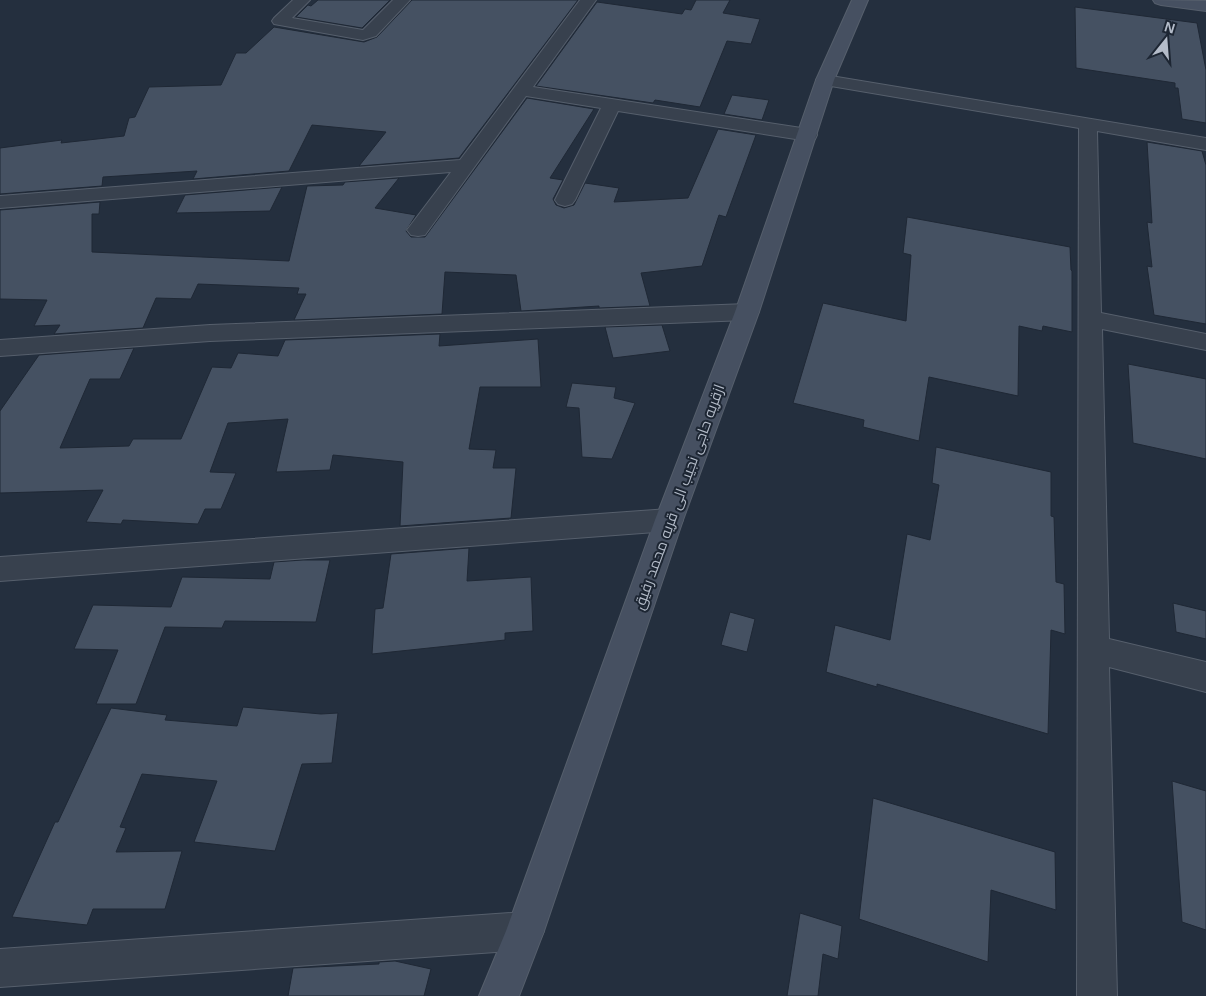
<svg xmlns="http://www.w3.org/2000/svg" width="1206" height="996" font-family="Arial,Cairo,sans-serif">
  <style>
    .building { fill: #455162; stroke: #1f2835 }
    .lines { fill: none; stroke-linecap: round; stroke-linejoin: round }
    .street-casing { stroke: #565f6c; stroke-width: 2 }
    .secondary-casing { stroke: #565f6c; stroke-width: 2 }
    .street { fill: #38414e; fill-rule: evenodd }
    .secondary { fill: #465061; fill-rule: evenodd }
    .labels { text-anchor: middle; stroke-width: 4; stroke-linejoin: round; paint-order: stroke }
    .street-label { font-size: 15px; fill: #b4bcc9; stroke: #1d2633 }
  </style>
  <rect width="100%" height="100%" fill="#242f3e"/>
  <path class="building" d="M318 0H390L362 28 296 17 308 5 311 6Z
    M412 0H578L459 158 359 166 386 132 312 125 289 171 193 179 197 171 103 177 102 186 0 194V148L62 140 61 143 124 136 129 118 135 117 149 87 221 85 236 53H246L274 27 364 42 377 37Z
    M696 0H730L723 13 760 19 751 44 727 41 700 107 655 100 653 103 536 86 597 2 682 14 685 9 691 10Z
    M1075 7 1197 23 1206 70V123L1182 119 1178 88H1175V83L1076 68Z
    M732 95 769 100 762 120 724 114Z
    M527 98 594 109 550 178 563 180 553 199 556 205 564 208 574 205 585 183 619 188 614 202 688 198 718 129 756 135 726 217 719 215 702 266 641 273 650 306 599 308V306L521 311 516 275 445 272 442 314 294 320 306 294H297L299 288 198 284 191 299 156 298 143 328 54 334 60 325 34 326 47 300 0 299V210L100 202 99 214H92V252L289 261 307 186 343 185 345 182 399 178 375 208 416 215 406 231 411 237H425Z
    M1147 142 1202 151 1206 165V324L1154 315 1147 266 1152 267 1147 222 1152 223Z
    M282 187 270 211 176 213 185 195Z
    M907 217 1070 247 1071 270 1072 271V332L1043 326 1042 331 1019 326 1018 396 929 377 919 441 863 427 864 420 793 403 823 303 906 321 911 255 903 253Z
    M662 325 670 351 613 358 605 327Z
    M440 334 439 346 538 339 541 387H480L469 449 496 450 493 468H516L511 518 400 526 403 462 333 455 330 470 276 472 288 419 228 423 210 472 236 473 221 509H205L198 524 123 520 121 524 86 522 103 490 0 493V411L39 355 134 348 120 379H90L60 448 129 446 133 439H181L212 367 231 368 238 353 278 356 285 340Z
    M1128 364 1206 379V459L1133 443Z
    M572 383 616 387 614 398 635 403 612 459 582 457 579 408 566 407Z
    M936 447 1051 472V516L1054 517 1056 582 1064 584 1065 634 1051 630 1048 734 877 684V687L826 672 835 625 890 640 907 534 930 540 939 485 932 483Z
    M469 548 467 581 531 577 533 631 505 633V640L372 654 375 609 383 608 391 554Z
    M303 560H330L316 622 225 621 222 628 165 627 136 704H96L118 650 74 649 93 605 171 607 182 577 270 579 274 562Z
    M1173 603 1206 611V639L1176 632Z
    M730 612 755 619 747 652 721 645Z
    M243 707 321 714 338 713 332 763 302 764 275 851 194 842 217 781 142 774 120 827 126 828 116 852 182 851 165 909H93L87 925 12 917 55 822H58L111 708 167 715 165 720 237 726Z
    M1172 781 1206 791V930L1182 922Z
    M873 798 1055 852 1056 910 991 890 988 962 859 919Z
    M800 913 842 926 838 959 823 954 818 996H787Z
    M395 961 431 969 424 996H288L293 968 379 964V962Z"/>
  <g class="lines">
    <defs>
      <path id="street" d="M293 0H310L292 18 363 30 393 0H410L376 36 363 40 274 24 272 21 274 18Z
        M580 0H596L533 87 808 129 815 131 817 135 815 139 808 141 618 111 575 200 572 204 565 206 558 204 555 200 601 108 526 96 425 235 418 236 411 235 407 230 451 172 0 208V196L460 160Z
        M825 75 1206 138V150L1097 131 1101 313 1206 334V350L1102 329 1109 639 1206 662V692L1109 667 1117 996H1077L1079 128 819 84 816 80 819 76Z
        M747 304 755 307 759 312 755 317 747 320 210 341 0 356V340L210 325Z
        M669 509 679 512 683 520 679 528 669 531 0 581V557Z
        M525 912 538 918 544 931 538 944 525 950 0 987V949Z"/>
      <path id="secondary" d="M852 0H868L834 80 759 312 683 520 544 931 519 996H479L506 931 655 520 735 312 816 80Z
        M1153 0 1206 1V11L1161 5 1155 3Z"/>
    </defs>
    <use href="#street" class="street-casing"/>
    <use href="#secondary" class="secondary-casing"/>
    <use href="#street" class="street"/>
    <use href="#secondary" class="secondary"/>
  </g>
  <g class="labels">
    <g class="street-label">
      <text transform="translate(679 497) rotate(-70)" y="5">ازقریه حاجی نجیب الی قریه محمد رفیق</text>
    </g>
  </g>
  <g transform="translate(1166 40) rotate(17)" stroke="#1d2633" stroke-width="4" paint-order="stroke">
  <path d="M0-4L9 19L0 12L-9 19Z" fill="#b4bcc9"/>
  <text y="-8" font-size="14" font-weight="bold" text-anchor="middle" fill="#b4bcc9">N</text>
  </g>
</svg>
